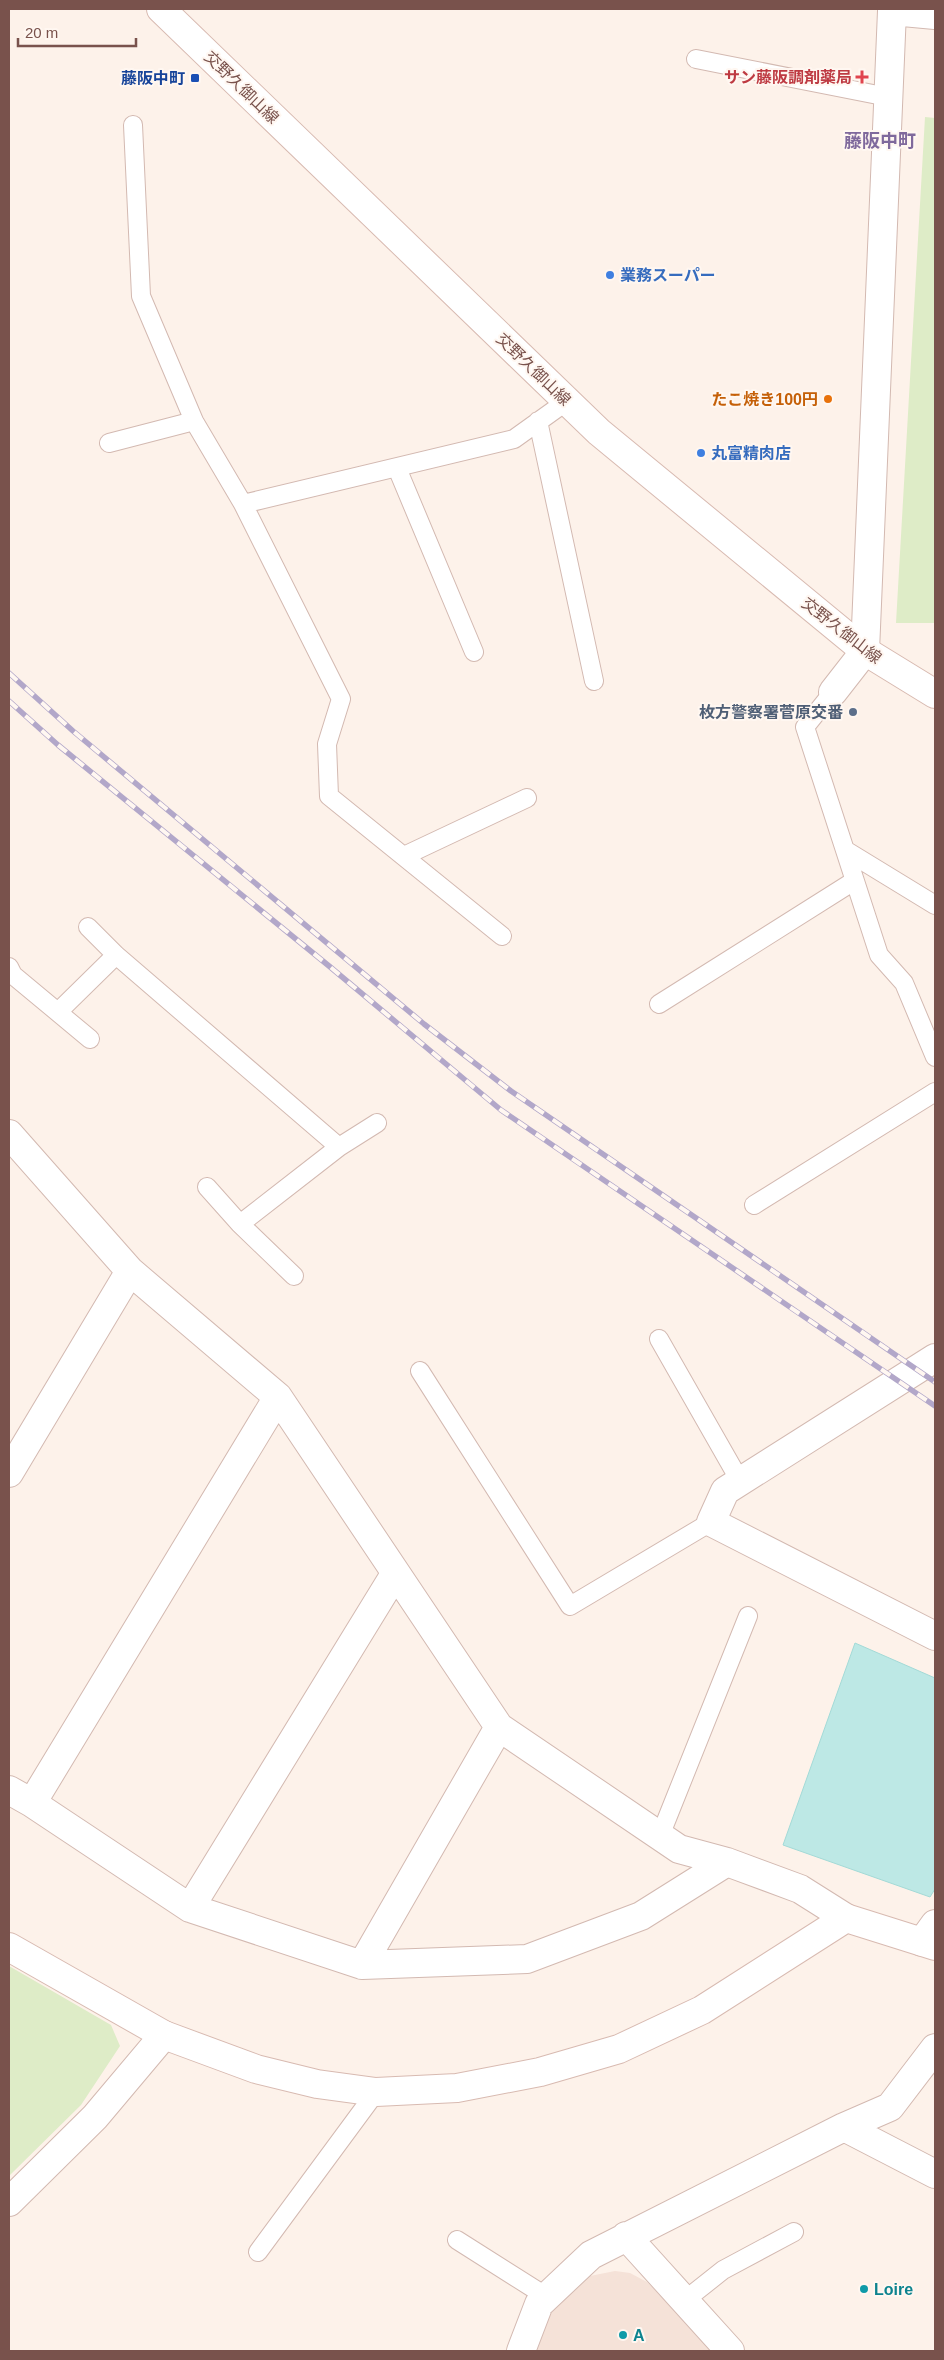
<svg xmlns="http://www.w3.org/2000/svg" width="944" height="2360" font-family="Helvetica,'Noto Sans JP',sans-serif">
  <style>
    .residential { fill: #f5e2d8 }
    .green { fill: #deecc7 }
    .water { fill: #bde8e5; stroke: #a3dad7 }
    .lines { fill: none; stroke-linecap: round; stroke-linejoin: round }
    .lane-casing { stroke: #d3b9b1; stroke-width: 20 }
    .street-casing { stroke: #d3b9b1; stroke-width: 30 }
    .secondary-casing { stroke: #d8bab1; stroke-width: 30 }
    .lane { stroke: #fff; stroke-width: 18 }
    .street { stroke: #fff; stroke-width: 28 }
    .secondary { stroke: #fff; stroke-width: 28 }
    .rail-casing { stroke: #b2a7c9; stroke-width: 5.5 }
    .rail { stroke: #fff7f1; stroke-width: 4; stroke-dasharray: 11; stroke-linecap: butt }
    .health-dot { fill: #e0444e; stroke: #fff7f1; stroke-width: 2 }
    .transit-dot { fill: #1a4fb4; stroke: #fff7f1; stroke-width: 2 }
    .shop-dot { fill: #3f7fe0; stroke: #fff7f1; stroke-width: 2 }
    .food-dot { fill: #e8710a; stroke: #fff7f1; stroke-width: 2 }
    .service-dot { fill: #5c6f8a; stroke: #fff7f1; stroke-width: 2 }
    .culture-dot { fill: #0f9aa8; stroke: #fff7f1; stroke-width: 2 }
    .labels { text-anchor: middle; stroke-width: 4; stroke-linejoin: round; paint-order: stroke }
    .health-label { font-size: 16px; font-weight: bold; fill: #be3a42; stroke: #fff7f1; text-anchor: end }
    .transit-label { font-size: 16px; font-weight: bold; fill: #164399; stroke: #fff7f1; text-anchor: end }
    .street-label { font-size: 16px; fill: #79524c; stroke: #fff7f1 }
    .shop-label { font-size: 16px; font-weight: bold; fill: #366cbe; stroke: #fff7f1; text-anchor: start }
    .food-label { font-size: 16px; font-weight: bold; fill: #c56008; stroke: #fff7f1; text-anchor: end }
    .service-label { font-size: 16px; font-weight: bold; fill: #4e5e75; stroke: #fff7f1; text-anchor: end }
    .culture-label { font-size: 16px; font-weight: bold; fill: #0d838f; stroke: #fff7f1; text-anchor: start }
    .neighbourhood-label { font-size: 18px; font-weight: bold; fill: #7f699c; stroke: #fff7f1 }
  </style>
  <rect width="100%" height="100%" fill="#fdf2ea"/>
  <path class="residential" d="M615 2271 630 2273 647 2282 713 2351H534L550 2315 575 2284 590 2276Z"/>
  <path class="green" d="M925 117 935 118V623H896Z
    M9 1966 111 2025 120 2046 81 2105 9 2176Z"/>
  <path class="water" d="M855 1643 935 1678V1889L930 1897 783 1845Z"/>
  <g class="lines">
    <defs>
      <path id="lane" d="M696 59 888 97
        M133 125 141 296 194 421 243 504 341 699 327 744 329 796 502 936
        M538 421 594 681
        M109 443 194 421
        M397 468 474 652
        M243 504 514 439 567 401
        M833 692 805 727 879 955 904 983 935 1057
        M845 850 935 905
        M404 856 527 798
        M88 927 116 955 339 1147
        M9 967 13 975 90 1039
        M659 1004 854 881
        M58 1012 116 955
        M207 1187 240 1224 294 1276
        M754 1205 935 1092
        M240 1224 339 1147 377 1123
        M659 1339 740 1481
        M420 1371 570 1606 711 1522
        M660 1836 748 1616
        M457 2240 547 2297
        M258 2252 376 2092
        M684 2301 723 2270 794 2232"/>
      <path id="street" d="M833 692 865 651 892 11 935 15
        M9 1134 130 1271 278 1397 499 1727 679 1849 727 1862 800 1889 846 1918
        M935 1358 725 1491 711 1522 935 1636
        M9 1473 130 1271
        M9 1790 32 1803 190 1908 362 1965 527 1959 641 1916 727 1862
        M32 1803 278 1397
        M190 1908 395 1574
        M922 1942 935 1924
        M362 1965 499 1727
        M844 2127 935 2174
        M9 2202 95 2117 164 2035
        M626 2236 730 2351
        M521 2351 539 2304 591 2255 844 2127 890 2107 935 2048"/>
      <path id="secondary" d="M161 9 599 432 865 651 935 694
        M9 1947 164 2035 256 2069 317 2084 376 2092 457 2088 540 2072 619 2049 702 2010 846 1918 935 1946"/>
    </defs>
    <use href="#lane" class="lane-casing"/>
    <use href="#street" class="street-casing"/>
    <use href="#secondary" class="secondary-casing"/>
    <use href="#lane" class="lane"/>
    <use href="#street" class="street"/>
    <use href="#secondary" class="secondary"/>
    <defs>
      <path id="rail" d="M9 673 73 731 424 1024 511 1091 935 1382
        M9 701 58 745 329 966 501 1110 935 1406"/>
    </defs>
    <use href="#rail" class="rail-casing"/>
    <use href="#rail" class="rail"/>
  </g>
  <path class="health-dot" d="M859.5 69.5h5v5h5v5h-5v5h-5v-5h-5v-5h5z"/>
  <rect class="transit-dot" x="190" y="73" width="10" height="10" rx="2.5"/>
  <g class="shop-dot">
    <circle cx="610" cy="275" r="5"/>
    <circle cx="701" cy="453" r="5"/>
  </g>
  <circle class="food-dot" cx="828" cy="399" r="5"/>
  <circle class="service-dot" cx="853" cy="712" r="5"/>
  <g class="culture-dot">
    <circle cx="864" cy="2289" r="5"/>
    <circle cx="623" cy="2335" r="5"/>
  </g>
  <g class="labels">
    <g class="health-label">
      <text x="852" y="83">サン藤阪調剤薬局</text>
    </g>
    <g class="transit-label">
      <text x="185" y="84">藤阪中町</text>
    </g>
    <g class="street-label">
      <text transform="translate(242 87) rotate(44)" y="6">交野久御山線</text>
      <text transform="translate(534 369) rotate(44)" y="6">交野久御山線</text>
      <text transform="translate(842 630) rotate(38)" y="6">交野久御山線</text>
    </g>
    <g class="shop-label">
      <text x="620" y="281">業務スーパー</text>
      <text x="711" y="459">丸富精肉店</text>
    </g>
    <g class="food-label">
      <text x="818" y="405">たこ焼き100円</text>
    </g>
    <g class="service-label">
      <text x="843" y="718">枚方警察署菅原交番</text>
    </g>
    <g class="culture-label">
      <text x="874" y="2295">Loire</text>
      <text x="633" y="2341">A</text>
    </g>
    <g class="neighbourhood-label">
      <text x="880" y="147">藤阪中町</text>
    </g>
  </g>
  <rect width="944" height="2360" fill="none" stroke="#79524c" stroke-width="20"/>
  <path d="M18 38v8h118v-8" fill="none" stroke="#79524c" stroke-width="2.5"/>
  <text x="25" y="38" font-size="15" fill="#79524c" stroke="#fff7f1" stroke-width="4" paint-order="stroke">20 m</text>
</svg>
